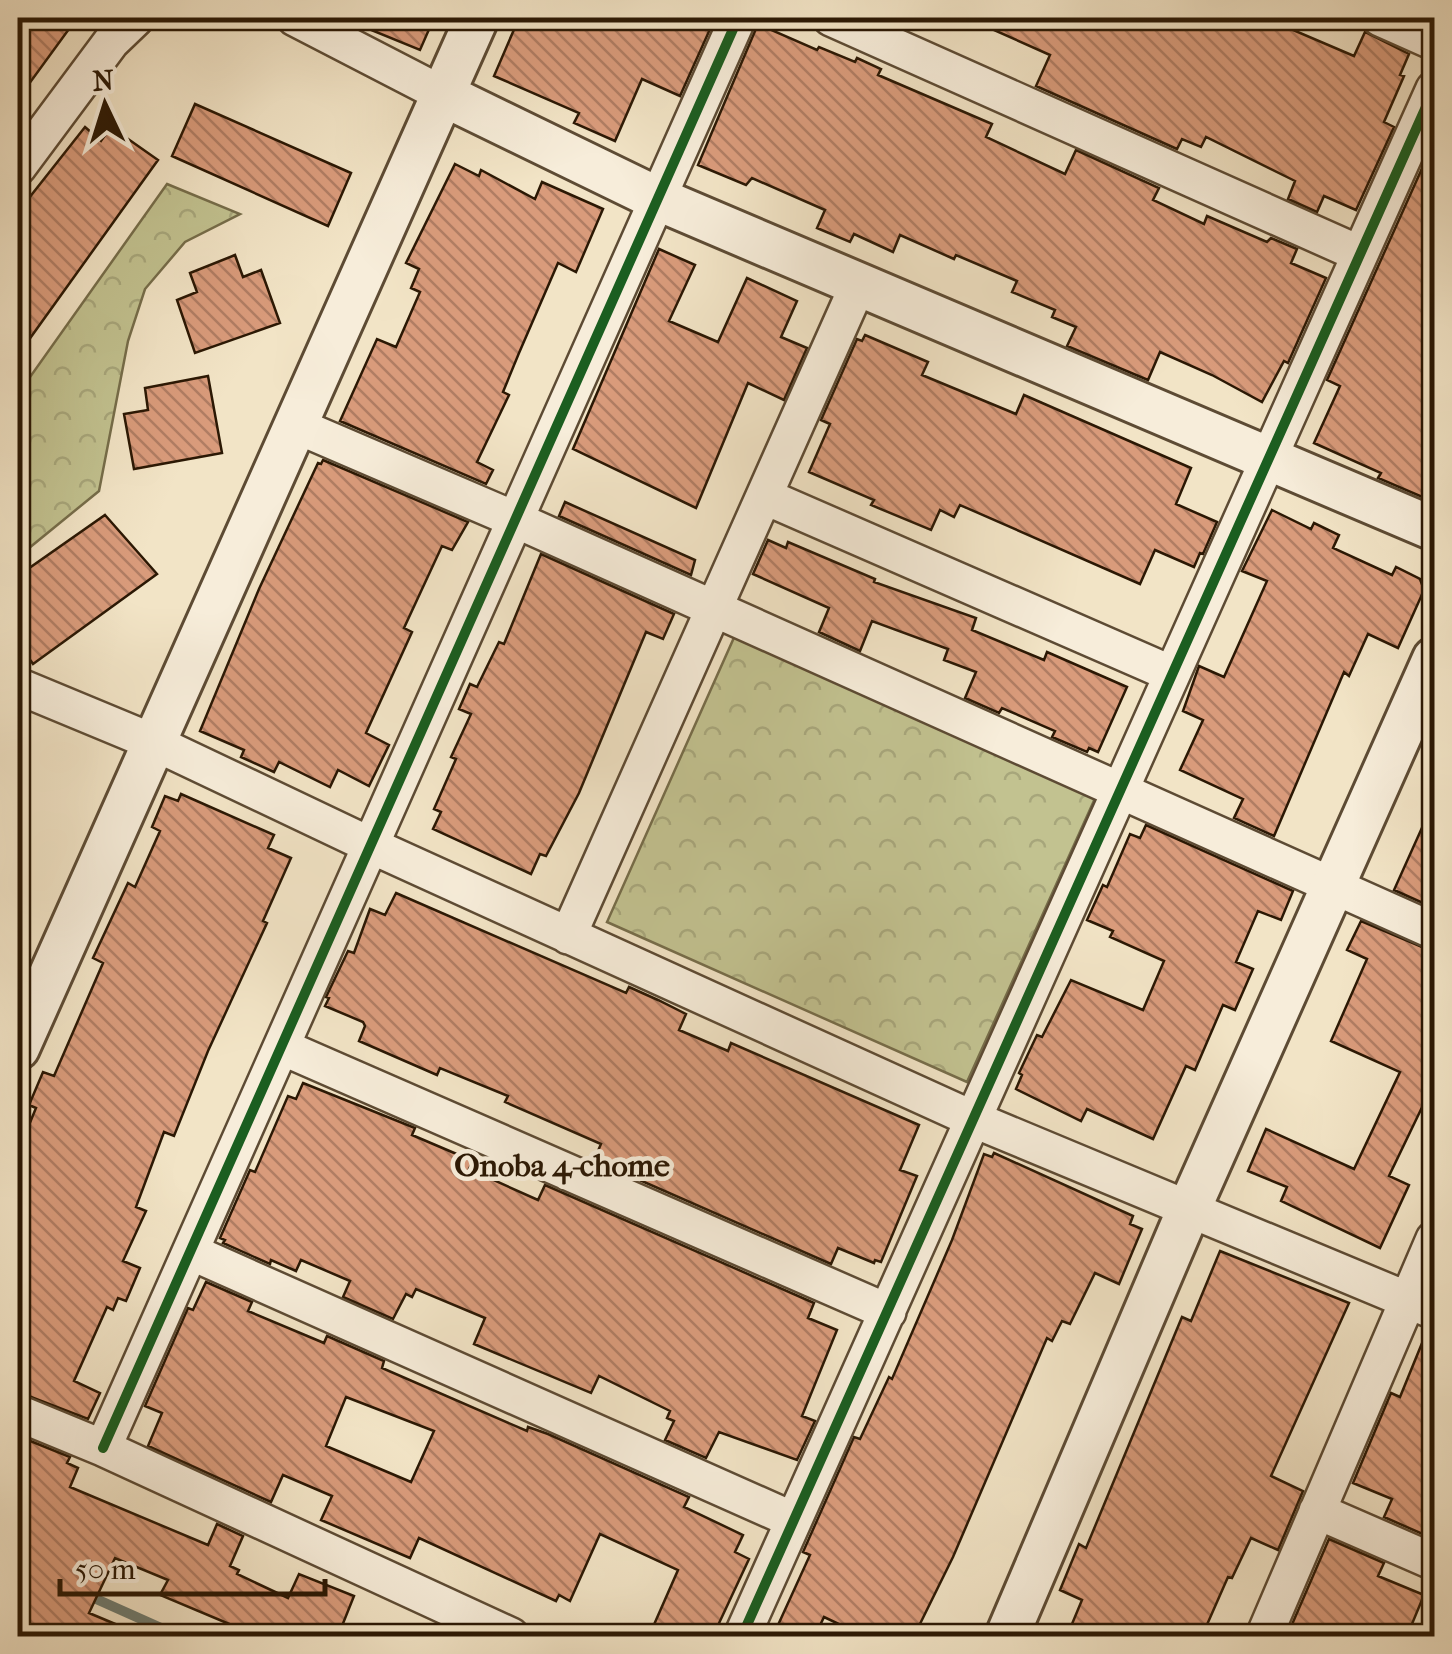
<svg xmlns="http://www.w3.org/2000/svg" width="1452" height="1654" font-family="'IM FELL French Canon',serif">
  <style>
    .park { fill: url(#park-crowns); stroke: #766d4a; stroke-width: 2.5 }
    .lines { fill: none; stroke-linecap: round; stroke-linejoin: round }
    .stream { stroke: #6f7c71; stroke-width: 10 }
    .building { fill: url(#building-back-hatch); stroke: #2b1804; stroke-width: 2.5; fill-rule: evenodd }
    .minor-casing { stroke: #5d4b34; stroke-width: 40 }
    .tertiary-casing { stroke: #5d4b34; stroke-width: 48 }
    .minor { stroke: #f7edda; stroke-width: 35 }
    .tertiary { stroke: #f7edda; stroke-width: 42 }
    .cycleway-casing { stroke: #f7edda; stroke-width: 16 }
    .cycleway { stroke: #1b5e20; stroke-width: 10 }
    .labels { text-anchor: middle; stroke-width: 9; stroke-linejoin: round; paint-order: stroke }
    .neighbourhood-label { font-size: 32px; font-weight: bold; fill: #2b1804; stroke: #f7edda }
  </style>
  <defs>
    <pattern id="park-crowns" width="20" height="18" patternUnits="userSpaceOnUse" patternTransform="scale(2.5)"><rect width="20" height="18" fill="#c2c290"/><path d="M2 6a3 3 0 1 1 6 0M12 15a3 3 0 1 1 6 0" fill="none" stroke="#a7a67b"/></pattern>
    <pattern id="building-back-hatch" width="6" height="6" patternUnits="userSpaceOnUse" patternTransform="scale(2.5)"><rect width="6" height="6" fill="#d99b7b"/><path d="M-1 5l2 2M0 0l6 6M5-1l2 2" fill="none" stroke="#b07d63"/></pattern>
  </defs>
  <rect width="100%" height="100%" fill="#f2e4c6"/>
  <filter id="stains"><feTurbulence type="fractalNoise" baseFrequency=".002" numOctaves="4"/><feColorMatrix values="0 0 0 0 .2 0 0 0 0 .09 0 0 0 0 .02 0 0 0 .5 -.17"/></filter>
  <radialGradient id="worn" r=".72"><stop offset=".6" stop-color="#630" stop-opacity="0"/><stop offset="1" stop-color="#630" stop-opacity=".3"/></radialGradient>
  <path class="park" d="M167 184 240 214 185 242 145 289 128 341 99 491 18 557V406L30 377Z
    M745 613 1106 774 967 1082 607 922Z"/>
  <g class="lines">
    <path class="stream" d="M85 1594 179 1636"/>
  </g>
  <path class="building" d="M18 18H77L18 99Z
    M342 18H434L420 50Z
    M519 18H715L680 96 642 79 615 141 574 123 579 113 494 76Z
    M967 18H1265L1354 56 1365 32 1409 54 1400 75 1404 76 1384 122 1394 127 1356 210 1324 196 1317 212 1288 199 1295 181 1206 137 1201 147 1182 139 1177 149 1036 86 1050 55Z
    M758 24 817 50 819 47 855 62 857 58 881 69 878 75 992 124 986 137 1065 174 1076 150 1159 188 1153 200 1204 224 1207 216 1267 242 1271 238 1297 249 1291 263 1326 278 1288 363 1284 361 1262 402 1212 375 1160 352 1148 380 1067 346 1076 327 1052 317 1055 310 1012 292 1017 281 956 255 954 259 900 235 893 252 854 234 850 242 817 228 825 210 752 178 746 185 698 165Z
    M195 104 351 173 328 226 172 156Z
    M85 127 101 141 111 127 158 160 18 355V212Z
    M1433 144 1434 145V502L1378 478 1381 473 1314 443 1340 386 1327 380Z
    M455 164 479 176 481 170 535 199 542 182 603 209 576 272 558 263 519 353 503 392 509 395 477 462 493 470 486 484 340 421 377 339 396 347 420 292 411 288 419 269 406 263Z
    M659 249 695 265 669 321 718 342 747 278 797 301 781 337 807 348 784 400 748 383 696 508 573 449Z
    M235 255 243 277 261 270 280 323 195 353 177 300 197 292 190 273Z
    M865 335 928 362 922 375 1016 414 1024 395 1191 468 1176 504 1217 522 1203 554 1200 553 1194 567 1155 550 1140 584 960 505 954 517 940 510 931 530 871 505 874 500 809 472 830 424 821 420 857 339 862 341Z
    M208 376 222 453 134 469 124 414 148 410 145 388Z
    M323 460 468 522 452 550 442 546 404 628 412 632 366 733 389 745 369 786 338 770 330 787 279 762 274 772 241 757 244 750 200 731 259 589 318 463 321 464Z
    M565 502 695 560 691 575 559 516Z
    M1272 510 1311 529 1314 523 1339 535 1333 548 1392 575 1396 567 1420 579 1424 590 1398 648 1368 634 1349 676 1344 672 1274 836 1234 818 1243 799 1180 770 1203 720 1183 711 1199 666 1224 677 1267 581 1242 571Z
    M105 515 157 574 33 664 18 643V576Z
    M768 540 786 548 788 542 875 579 874 582 976 618 972 630 1044 660 1047 652 1127 687 1098 752 1089 748 1087 752 1052 737 1055 731 1002 708 999 713 965 698 976 672 944 660 948 649 872 621 860 651 819 632 829 608 753 574Z
    M541 554 674 614 663 639 646 632 579 793 546 856 540 854 531 874 433 829 441 812 434 809 456 759 451 757 471 714 459 709 470 684 477 687 499 642 504 644Z
    M181 794 274 835 268 848 291 858 263 921 267 923 208 1051 174 1136 164 1132 136 1207 146 1211 123 1261 140 1268 126 1301 118 1298 113 1310 107 1307 74 1381 100 1393 88 1419 18 1392V1152L36 1108 29 1105 43 1072 54 1076 103 963 93 958 128 883 135 887 160 831 152 827 165 796 178 801Z
    M1434 801V908L1394 890Z
    M1146 825 1293 891 1281 920 1258 911 1236 962 1253 969 1235 1010 1223 1005 1195 1070 1186 1066 1153 1139 1087 1109 1081 1121 1016 1089 1022 1075 1019 1073 1037 1035 1042 1037 1071 980 1143 1010 1164 961 1110 937 1113 931 1087 920 1103 885 1107 887 1130 834 1140 838Z
    M396 893 626 993 629 987 658 1000 686 1014 679 1030 728 1051 731 1043 919 1125 900 1170 917 1176 881 1262 875 1260 874 1263 838 1248 831 1264 594 1160 601 1144 505 1102 508 1096 440 1068 437 1075 359 1041 365 1026 363 1022 325 1006 329 998 326 997 348 951 354 953 370 909 385 915Z
    M1361 921 1434 952V1101L1427 1097 1389 1176 1409 1185 1380 1248 1281 1201 1287 1187 1248 1171 1266 1129 1354 1169 1400 1072 1331 1041 1367 959 1347 950Z
    M303 1083 415 1128 412 1135 473 1161 469 1169 538 1200 545 1185 814 1303 808 1318 837 1330 802 1416 815 1421 797 1460 719 1432 706 1458 665 1440 674 1421 667 1418 670 1411 599 1376 591 1393 474 1344 485 1318 416 1289 412 1297 406 1294 393 1319 343 1297 350 1281 301 1260 296 1271 271 1260 270 1264 223 1243 225 1240 220 1238 250 1170 255 1172 288 1096 296 1099Z
    M994 1153 1133 1216 1130 1224 1142 1229 1119 1284 1095 1273 1070 1324 1062 1321 1052 1341 1047 1338 953 1557 914 1636H864L824 1617 815 1636H773L810 1555 803 1552 854 1437 860 1439 889 1377 892 1379 952 1240 984 1154 992 1157Z
    M1220 1251 1349 1303 1271 1476 1303 1491 1278 1550 1251 1538 1232 1578 1228 1577 1202 1636H1154L1135 1628 1131 1636H1067L1082 1600 1060 1590 1079 1544 1086 1548 1182 1317 1191 1321Z
    M206 1282 252 1302 248 1311 324 1343 327 1336 384 1361 382 1368 527 1431 528 1427 548 1434 689 1497 684 1507 743 1535 735 1552 749 1559 713 1636H649L678 1570 600 1534 570 1601 559 1595 556 1601 419 1538 410 1558 321 1520 332 1496 283 1475 271 1502 148 1446 162 1413 145 1406 188 1308 193 1310ZM346 1397 434 1431 411 1482 326 1446Z
    M1427 1331 1434 1332V1539L1384 1517 1392 1499 1353 1483 1391 1393 1400 1397Z
    M18 1436 70 1457 67 1463 78 1468 70 1487 208 1545 217 1524 243 1536 230 1566 239 1570 237 1574 288 1598 299 1574 354 1596 338 1636H229L234 1626 160 1595 168 1580 115 1558 89 1613 144 1636H18Z
    M1329 1539 1384 1563 1378 1576 1424 1595 1407 1636H1287Z"/>
  <g class="lines">
    <defs>
      <path id="minor" d="M295 18 444 95
        M831 18 1360 254
        M1380 18 1434 42
        M18 167 111 42 136 18
        M295 425 516 520 1434 931
        M764 496 1172 674
        M18 686 153 742 372 846 975 1120 1434 1311
        M568 936 858 285
        M282 1047 888 1312
        M191 1252 793 1520
        M18 1413 103 1448 511 1636
        M103 1448 738 18
        M1317 1511 1434 1562
        M742 1636 1434 89
        M1264 1636 1434 1239"/>
      <path id="tertiary" d="M444 95 658 199 1434 529
        M18 1048 477 18
        M1007 1636 1189 1209 1434 659"/>
    </defs>
    <use href="#minor" class="minor-casing"/>
    <use href="#tertiary" class="tertiary-casing"/>
    <use href="#minor" class="minor"/>
    <use href="#tertiary" class="tertiary"/>
    <defs>
      <path id="cycleway" d="M103 1448 738 18
        M742 1636 1434 89"/>
    </defs>
    <use href="#cycleway" class="cycleway-casing"/>
    <use href="#cycleway" class="cycleway"/>
  </g>
  <g class="labels">
    <g class="neighbourhood-label">
      <text x="562" y="1176">Onoba 4-chome</text>
    </g>
  </g>
  <rect width="1452" height="1654" fill="none" stroke="#f2e4c6" stroke-width="60"/>
  <rect x="20" y="20" width="1412" height="1614" fill="none" stroke="#2b1804" stroke-width="5"/>
  <rect x="30" y="30" width="1392" height="1594" fill="none" stroke="#2b1804" stroke-width="2.5"/>
  <g transform="translate(105 105) rotate(356)" stroke="#f7edda" stroke-width="8" paint-order="stroke">
  <path d="M0-8L18 38L0 25L-18 38Z" fill="#2b1804"/>
  <text y="-15" font-size="28" font-weight="bold" text-anchor="middle" fill="#2b1804">N</text>
  </g>
  <path d="M60 1579v15h265v-15" fill="none" stroke="#2b1804" stroke-width="5"/>
  <text x="75" y="1579" font-size="30" fill="#2b1804" stroke="#f7edda" stroke-width="8" paint-order="stroke">50 m</text>
  <rect width="100%" height="100%" filter="url(#stains)"/>
  <rect width="100%" height="100%" fill="url(#worn)"/>
</svg>
